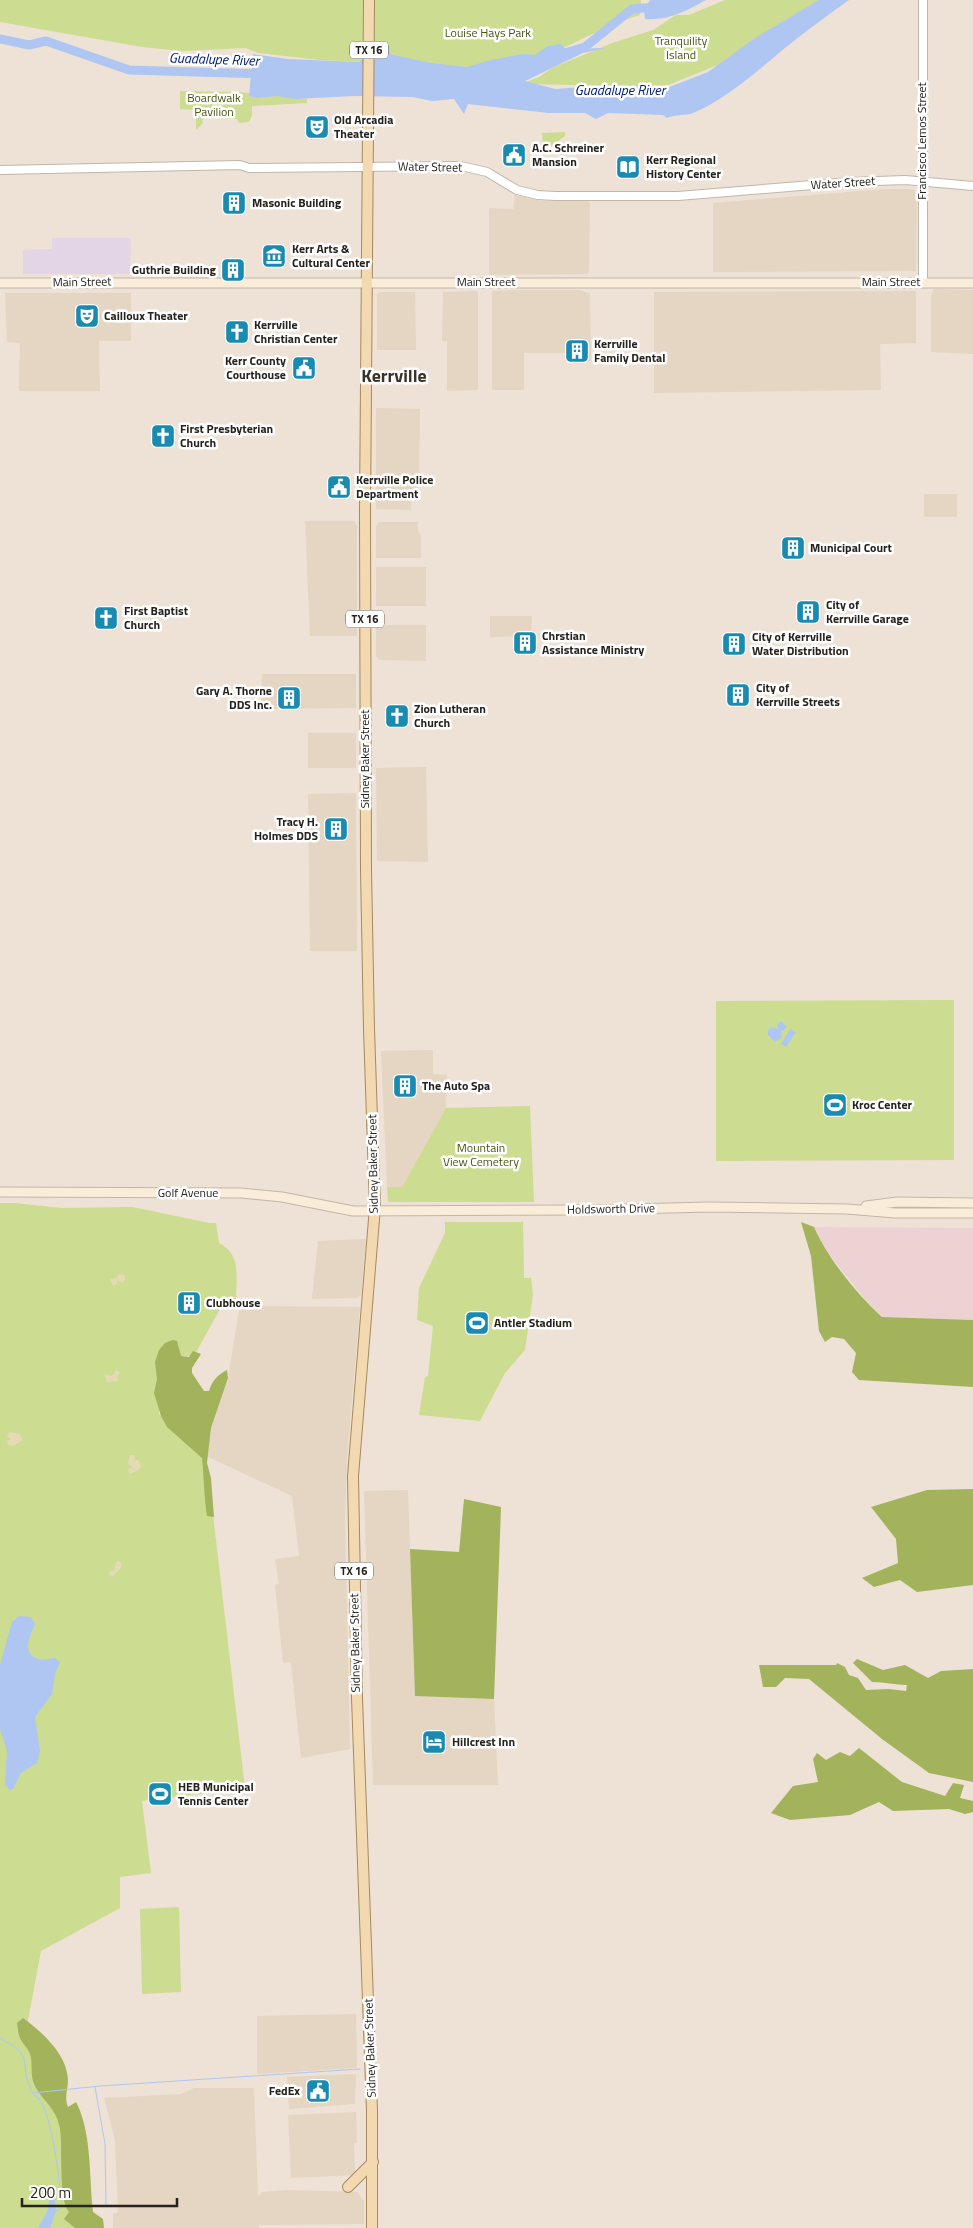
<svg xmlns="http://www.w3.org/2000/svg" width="973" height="2228" font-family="'Titillium Web',sans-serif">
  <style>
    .built { fill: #e5d5c3 }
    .industrial { fill: #edd2d3 }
    .education { fill: #e3d4e6 }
    .green { fill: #ccdc91 }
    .forest { fill: #a2b35c }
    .sand { fill: #e4dab5 }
    .water { fill: #afc6f3 }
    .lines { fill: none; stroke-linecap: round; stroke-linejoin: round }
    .stream { stroke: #afc6f3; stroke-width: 1 }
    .river { stroke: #afc6f3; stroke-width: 9 }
    .tertiary-casing { stroke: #c1b6aa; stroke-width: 10 }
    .secondary-casing { stroke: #c1b6aa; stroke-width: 11 }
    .primary-casing { stroke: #a6895d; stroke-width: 12 }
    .tertiary { stroke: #fff; stroke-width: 8 }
    .secondary { stroke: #f9ecd9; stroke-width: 9 }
    .primary { stroke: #f3d9b2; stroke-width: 10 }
    .labels { text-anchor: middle; stroke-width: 5; stroke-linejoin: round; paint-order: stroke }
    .shield { fill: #fff; stroke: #676461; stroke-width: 1 }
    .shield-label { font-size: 11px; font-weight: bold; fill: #26221d }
    .park-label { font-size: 12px; fill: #4c5617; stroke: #fff }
    .poi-label { font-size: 12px; font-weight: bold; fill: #26221d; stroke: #fff; text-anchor: start }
    .street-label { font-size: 12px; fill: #26221d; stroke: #fff }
    .water-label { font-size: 14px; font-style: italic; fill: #042072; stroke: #fff }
    .district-label { font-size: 18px; font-weight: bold; fill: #3b3329; stroke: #fff }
  </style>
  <rect width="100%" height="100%" fill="#ede2d5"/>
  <path class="built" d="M886 189H913L917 193 916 271 713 272V203Z
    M515 195 541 201H588L590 204 589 272 587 274 489 275V208L513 209Z
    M934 289 973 290V354L931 352V295Z
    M516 290H580L590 294 591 361H565V353H524V390H492V291Z
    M478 291V390L447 391V341H442L443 292Z
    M916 291V343L880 344 881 390 654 393V292Z
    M380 292H415L416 350H377V294Z
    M5 293H131V341H99L100 391H19L20 343 7 342Z
    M376 408 420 409 419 485 416 495H411V510L376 509Z
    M924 494H957V517H924Z
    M305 521H354L357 526V636H310Z
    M379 522H418V530L421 536V558H376V526Z
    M376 567H426V606H376Z
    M490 616H532L531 636 490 637Z
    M376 625H426V661L379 660 376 656Z
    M262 674H356V708L261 709Z
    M308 733H356V768H308Z
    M426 767 428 862 377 861 376 768Z
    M356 793 357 951H310L308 794Z
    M433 1050V1074L447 1075 446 1108 402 1187H387L381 1051Z
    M366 1239 361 1295 357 1298 312 1299 318 1241Z
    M251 1306 360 1307 347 1458 345 1518 350 1749 301 1758 291 1662 283 1663 275 1585 279 1584 275 1559 299 1556 292 1496 208 1457 211 1428 228 1378 239 1311Z
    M408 1490 415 1696 494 1699 498 1785H373L364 1491Z
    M356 2014 357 2068 257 2074V2016Z
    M356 2074 355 2104 289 2109 287 2077Z
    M194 2088H254L258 2196 262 2192 288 2190 357 2192 364 2201V2224L259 2225V2228H113V2213H118L115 2140 104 2098 181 2094Z
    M356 2112 357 2143H354L355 2175 291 2178 288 2115Z"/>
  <path class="industrial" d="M814 1227 973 1228V1320L882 1317 868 1303 829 1254 820 1242Z"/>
  <path class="education" d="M52 238H131L130 274H23V250L52 249Z"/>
  <path class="green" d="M0 0H641L640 15 618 22 529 64 467 67 320 60 258 53 246 48 182 51 142 47 0 22Z
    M725 0H825L720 64 663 87 527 84 526 82 539 77 552 68 612 43 653 30 676 15H689Z
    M180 91 240 92 307 99V103L252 106V115L249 122 239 123 237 119 205 118 202 120 203 123 196 130V110L180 109Z
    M565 132V136L557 142V146H548L546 148 543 144 542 133Z
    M954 1000V1160L716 1161V1001Z
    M530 1106 534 1202H388L387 1187H402L446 1108Z
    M0 1203H15L61 1208 133 1207 209 1223H216L219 1243C242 1254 236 1279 236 1301L224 1302 194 1356H158L159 1414 206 1455 245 1788 142 1801 151 1873 120 1877V1908L41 1951 25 2036 70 2125 91 2228H0Z
    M445 1222H523L524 1278H531L533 1295 525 1350 505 1373 480 1421 419 1415 425 1377 428 1376 433 1326 417 1320 419 1288 445 1233Z
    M179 1907 181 1992 142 1994 140 1909Z"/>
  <path class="forest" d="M801 1222 814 1227C826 1256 859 1297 882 1317L973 1320V1387L859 1380 852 1372 856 1353 844 1339 832 1337 825 1342 819 1331 811 1256Z
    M173 1340 177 1341 181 1356 189 1357 193 1351 201 1354 192 1368V1373L204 1391H209C212 1381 217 1375 227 1370L228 1378 211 1428 207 1463 211 1478 214 1517 207 1516C204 1496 204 1478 202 1458L167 1427 161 1416 154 1393 157 1379 155 1362 159 1350 165 1343Z
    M973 1489V1585L917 1592 900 1580 874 1587 862 1578 898 1563 896 1539 871 1507 927 1490Z
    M464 1499 501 1507 494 1699 415 1696 410 1549 459 1552Z
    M857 1659 883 1670 905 1665 928 1678 941 1671 973 1669V1782L929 1773 882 1739 809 1679 785 1678 776 1687H763L759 1665H836L837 1663 845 1667 849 1675 858 1678 866 1690 889 1689 906 1691 907 1685C895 1685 885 1682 872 1682L853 1663Z
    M859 1748 902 1782 945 1796 953 1783 964 1785 960 1798 973 1801V1812L965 1814 949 1809 893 1811 879 1802 850 1815 790 1820 771 1813 793 1786 818 1782 813 1759 817 1753 826 1760 840 1752 850 1756Z
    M23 2018C42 2032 67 2054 68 2080 68 2089 64 2098 68 2107L76 2102C92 2132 89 2178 93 2212L103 2219 104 2228H75L64 2219 69 2212C58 2199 63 2149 60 2129 57 2108 42 2101 34 2084 30 2074 33 2062 30 2054 28 2048 22 2043 20 2038 18 2034 18 2028 17 2023Z"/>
  <path class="sand" d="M119 1274 125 1275V1280L122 1283 118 1280 117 1284 113 1286 110 1279 117 1278Z
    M116 1370 120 1372 117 1377 118 1381 107 1382 104 1374 112 1376Z
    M9 1432 20 1434 23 1440 13 1446 8 1445 7 1441 11 1439 7 1436Z
    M130 1455H134L135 1458 133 1462 135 1460H138L141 1466 140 1469 130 1474 128 1470 132 1467 128 1463Z
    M119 1561 122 1564 121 1568 113 1576 109 1575V1572L114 1570 116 1562Z"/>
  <path class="water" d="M650 0H706C686 11 668 21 645 19L644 10Z
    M819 0H849C829 14 809 29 790 44 760 68 729 98 693 113 684 116 676 114 667 118L663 115 608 113 596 119 585 113H548L468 104 464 114 454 99 432 101 412 97 354 96 295 99 277 96 257 98 249 96 253 54 288 59 359 62 384 46H390L389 54 431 63 467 67 491 60 523 54 535 55 548 46 560 44 566 49 605 48 583 53 525 81 555 89 610 85 667 88 708 72 755 38Z
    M781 1021 787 1027 783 1031 781 1030 782 1037 775 1042 768 1035V1030L771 1027 778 1029 777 1025Z
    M790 1029 796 1032 786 1047 781 1044Z
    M19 1616 31 1617 35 1624C31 1635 20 1652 38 1659 43 1661 50 1658 55 1658L60 1662 55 1674 52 1694 35 1717 40 1751 37 1763 21 1773 13 1789 10 1790 5 1785 7 1751 0 1729V1665L12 1622Z
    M50 2192 54 2194 56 2211 50 2228H38L48 2210Z"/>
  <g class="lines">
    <path class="stream" d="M0 2038C38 2059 17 2060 31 2090 34 2096 41 2099 43 2105 54 2131 59 2179 62 2207L54 2212
      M95 2087 105 2144 106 2205
      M33 2093 100 2086 360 2069"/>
    <path class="river" d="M0 39 29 45 46 41 129 70 263 74
      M568 52 585 47 632 9 656 7"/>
    <defs>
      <path id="tertiary" d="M923 0V282
        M0 170 240 165 249 168 461 166 487 172 517 190 538 195 555 196H678L849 182 905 180 973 186"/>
      <path id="secondary" d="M0 283H973
        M0 1192 241 1193 282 1197 353 1211 591 1210 709 1207 847 1209 895 1213H973
        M866 1206 897 1202 973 1203"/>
      <path id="primary" d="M369 0 365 513 366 869 369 1029 375 1207 353 1476 357 1698 372 2111V2228
        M348 2187 373 2162"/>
    </defs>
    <use href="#tertiary" class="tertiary-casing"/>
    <use href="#secondary" class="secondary-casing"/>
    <use href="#primary" class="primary-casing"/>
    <use href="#tertiary" class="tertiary"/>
    <use href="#secondary" class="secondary"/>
    <use href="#primary" class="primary"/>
  </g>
  <defs>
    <symbol id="theatre-square" viewBox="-11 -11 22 22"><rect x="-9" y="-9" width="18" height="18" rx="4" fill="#1a8bb0" stroke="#fff"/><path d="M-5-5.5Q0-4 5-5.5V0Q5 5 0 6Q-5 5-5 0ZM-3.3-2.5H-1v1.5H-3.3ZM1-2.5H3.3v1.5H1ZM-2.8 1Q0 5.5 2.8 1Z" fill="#fff"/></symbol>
    <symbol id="civic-square" viewBox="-11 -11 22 22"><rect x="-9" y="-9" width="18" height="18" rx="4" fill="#1a8bb0" stroke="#fff"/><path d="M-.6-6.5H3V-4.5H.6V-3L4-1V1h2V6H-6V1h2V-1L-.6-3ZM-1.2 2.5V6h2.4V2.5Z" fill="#fff"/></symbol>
    <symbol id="library-square" viewBox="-11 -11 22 22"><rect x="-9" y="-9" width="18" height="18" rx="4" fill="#1a8bb0" stroke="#fff"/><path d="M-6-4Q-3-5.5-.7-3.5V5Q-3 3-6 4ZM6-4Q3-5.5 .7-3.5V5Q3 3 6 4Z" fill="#fff"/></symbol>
    <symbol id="building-square" viewBox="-11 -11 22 22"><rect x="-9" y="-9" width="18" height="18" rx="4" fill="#1a8bb0" stroke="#fff"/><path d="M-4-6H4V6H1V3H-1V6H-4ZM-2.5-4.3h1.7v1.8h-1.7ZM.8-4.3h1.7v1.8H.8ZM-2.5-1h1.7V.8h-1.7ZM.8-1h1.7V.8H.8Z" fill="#fff"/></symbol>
    <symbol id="museum-square" viewBox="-11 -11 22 22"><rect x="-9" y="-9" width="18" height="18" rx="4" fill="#1a8bb0" stroke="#fff"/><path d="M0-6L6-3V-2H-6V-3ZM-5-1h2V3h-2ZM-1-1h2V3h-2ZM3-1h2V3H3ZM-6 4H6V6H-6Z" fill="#fff"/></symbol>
    <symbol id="church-square" viewBox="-11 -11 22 22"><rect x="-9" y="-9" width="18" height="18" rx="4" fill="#1a8bb0" stroke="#fff"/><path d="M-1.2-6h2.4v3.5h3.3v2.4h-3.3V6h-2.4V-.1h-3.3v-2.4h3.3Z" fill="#fff"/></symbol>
    <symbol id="stadium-square" viewBox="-11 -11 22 22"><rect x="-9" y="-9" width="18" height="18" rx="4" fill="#1a8bb0" stroke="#fff"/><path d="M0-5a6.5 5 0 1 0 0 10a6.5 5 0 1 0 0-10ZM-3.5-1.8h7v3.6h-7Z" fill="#fff"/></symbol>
    <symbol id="hotel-square" viewBox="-11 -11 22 22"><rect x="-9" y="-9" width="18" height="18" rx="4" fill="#1a8bb0" stroke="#fff"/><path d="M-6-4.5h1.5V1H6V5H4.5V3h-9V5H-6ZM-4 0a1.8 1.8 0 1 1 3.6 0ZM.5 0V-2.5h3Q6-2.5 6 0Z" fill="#fff"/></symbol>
  </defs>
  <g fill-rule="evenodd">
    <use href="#theatre-square" x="303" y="113" width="28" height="28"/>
    <use href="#civic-square" x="500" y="141" width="28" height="28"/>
    <use href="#library-square" x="614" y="153" width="28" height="28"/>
    <use href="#building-square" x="220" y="189" width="28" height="28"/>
    <use href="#museum-square" x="260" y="242" width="28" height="28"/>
    <use href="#building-square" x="219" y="256" width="28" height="28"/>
    <use href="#theatre-square" x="73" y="302" width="28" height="28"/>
    <use href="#church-square" x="223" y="318" width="28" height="28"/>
    <use href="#building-square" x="563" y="337" width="28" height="28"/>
    <use href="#civic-square" x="290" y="354" width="28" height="28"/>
    <use href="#church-square" x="149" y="422" width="28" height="28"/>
    <use href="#civic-square" x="325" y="473" width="28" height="28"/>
    <use href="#building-square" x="779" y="534" width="28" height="28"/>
    <use href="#building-square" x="794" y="598" width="28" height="28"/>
    <use href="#church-square" x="92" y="604" width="28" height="28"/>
    <use href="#building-square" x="511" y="629" width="28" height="28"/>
    <use href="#building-square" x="720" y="630" width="28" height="28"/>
    <use href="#building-square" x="724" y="681" width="28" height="28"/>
    <use href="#building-square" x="275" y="684" width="28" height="28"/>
    <use href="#church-square" x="383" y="702" width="28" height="28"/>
    <use href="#building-square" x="322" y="815" width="28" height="28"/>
    <use href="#building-square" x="391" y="1072" width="28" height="28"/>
    <use href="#stadium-square" x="821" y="1091" width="28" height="28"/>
    <use href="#building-square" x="175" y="1289" width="28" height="28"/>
    <use href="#stadium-square" x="463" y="1309" width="28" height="28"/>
    <use href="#hotel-square" x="420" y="1728" width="28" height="28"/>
    <use href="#stadium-square" x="146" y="1780" width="28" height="28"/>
    <use href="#civic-square" x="304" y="2077" width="28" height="28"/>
  </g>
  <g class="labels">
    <g class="shield">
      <rect x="350" y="41.5" width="38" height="17" rx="4"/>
      <rect x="346" y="610.5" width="38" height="17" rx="4"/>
      <rect x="335" y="1562.5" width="38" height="17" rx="4"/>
    </g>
    <g class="shield-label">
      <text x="369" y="54">TX 16</text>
      <text x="365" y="623">TX 16</text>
      <text x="354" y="1575">TX 16</text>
    </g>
    <g class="park-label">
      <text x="488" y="37">Louise Hays Park</text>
      <text x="681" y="45">Tranquility<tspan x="681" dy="14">Island</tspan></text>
      <text x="214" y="102">Boardwalk<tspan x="214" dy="14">Pavilion</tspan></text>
      <text x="481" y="1152">Mountain<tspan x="481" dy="14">View Cemetery</tspan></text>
    </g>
    <g class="poi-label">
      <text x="334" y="124">Old Arcadia<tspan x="334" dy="14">Theater</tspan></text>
      <text x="532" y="152">A.C. Schreiner<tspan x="532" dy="14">Mansion</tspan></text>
      <text x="646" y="164">Kerr Regional<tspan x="646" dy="14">History Center</tspan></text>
      <text x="252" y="207">Masonic Building</text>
      <text x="292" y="253">Kerr Arts &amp;<tspan x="292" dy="14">Cultural Center</tspan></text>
      <text x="216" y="274" text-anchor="end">Guthrie Building</text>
      <text x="104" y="320">Cailloux Theater</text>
      <text x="254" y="329">Kerrville<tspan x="254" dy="14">Christian Center</tspan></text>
      <text x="594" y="348">Kerrville<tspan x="594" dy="14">Family Dental</tspan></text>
      <text x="286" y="365" text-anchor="end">Kerr County<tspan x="286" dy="14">Courthouse</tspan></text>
      <text x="180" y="433">First Presbyterian<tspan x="180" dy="14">Church</tspan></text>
      <text x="356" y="484">Kerrville Police<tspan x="356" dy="14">Department</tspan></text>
      <text x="810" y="552">Municipal Court</text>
      <text x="826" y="609">City of<tspan x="826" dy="14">Kerrville Garage</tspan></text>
      <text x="124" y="615">First Baptist<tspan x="124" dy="14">Church</tspan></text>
      <text x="542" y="640">Chrstian<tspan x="542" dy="14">Assistance Ministry</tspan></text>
      <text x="752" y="641">City of Kerrville<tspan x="752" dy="14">Water Distribution</tspan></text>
      <text x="756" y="692">City of<tspan x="756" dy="14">Kerrville Streets</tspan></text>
      <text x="272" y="695" text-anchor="end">Gary A. Thorne<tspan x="272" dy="14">DDS Inc.</tspan></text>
      <text x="414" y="713">Zion Lutheran<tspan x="414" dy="14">Church</tspan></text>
      <text x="318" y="826" text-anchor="end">Tracy H.<tspan x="318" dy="14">Holmes DDS</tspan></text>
      <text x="422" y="1090">The Auto Spa</text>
      <text x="852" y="1109">Kroc Center</text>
      <text x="206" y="1307">Clubhouse</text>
      <text x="494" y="1327">Antler Stadium</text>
      <text x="452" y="1746">Hillcrest Inn</text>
      <text x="178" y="1791">HEB Municipal<tspan x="178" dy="14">Tennis Center</tspan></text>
      <text x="300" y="2095" text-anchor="end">FedEx</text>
    </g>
    <g class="street-label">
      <text transform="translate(922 141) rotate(-90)" y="4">Francisco Lemos Street</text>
      <text transform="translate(430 167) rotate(1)" y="4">Water Street</text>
      <text transform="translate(843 183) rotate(-4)" y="4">Water Street</text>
      <text transform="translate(82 282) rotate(-1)" y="4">Main Street</text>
      <text x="486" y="286">Main Street</text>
      <text x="891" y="286">Main Street</text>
      <text transform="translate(365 759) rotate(-90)" y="4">Sidney Baker Street</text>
      <text transform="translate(373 1164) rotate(-91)" y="4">Sidney Baker Street</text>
      <text x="188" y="1197">Golf Avenue</text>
      <text transform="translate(611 1209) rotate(-1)" y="4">Holdsworth Drive</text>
      <text transform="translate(355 1643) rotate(-91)" y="4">Sidney Baker Street</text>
      <text transform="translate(370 2048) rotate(-92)" y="4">Sidney Baker Street</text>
    </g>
    <g class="water-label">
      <text transform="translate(214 59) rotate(2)" y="5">Guadalupe River</text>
      <text x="620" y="95">Guadalupe River</text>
    </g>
    <g class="district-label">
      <text x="394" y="382">Kerrville</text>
    </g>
  </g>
  <path d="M22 2198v8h155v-8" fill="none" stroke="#26221d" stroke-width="2.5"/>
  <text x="30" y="2198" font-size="15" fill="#26221d" stroke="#ffffff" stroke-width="4" paint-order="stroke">200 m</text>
</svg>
